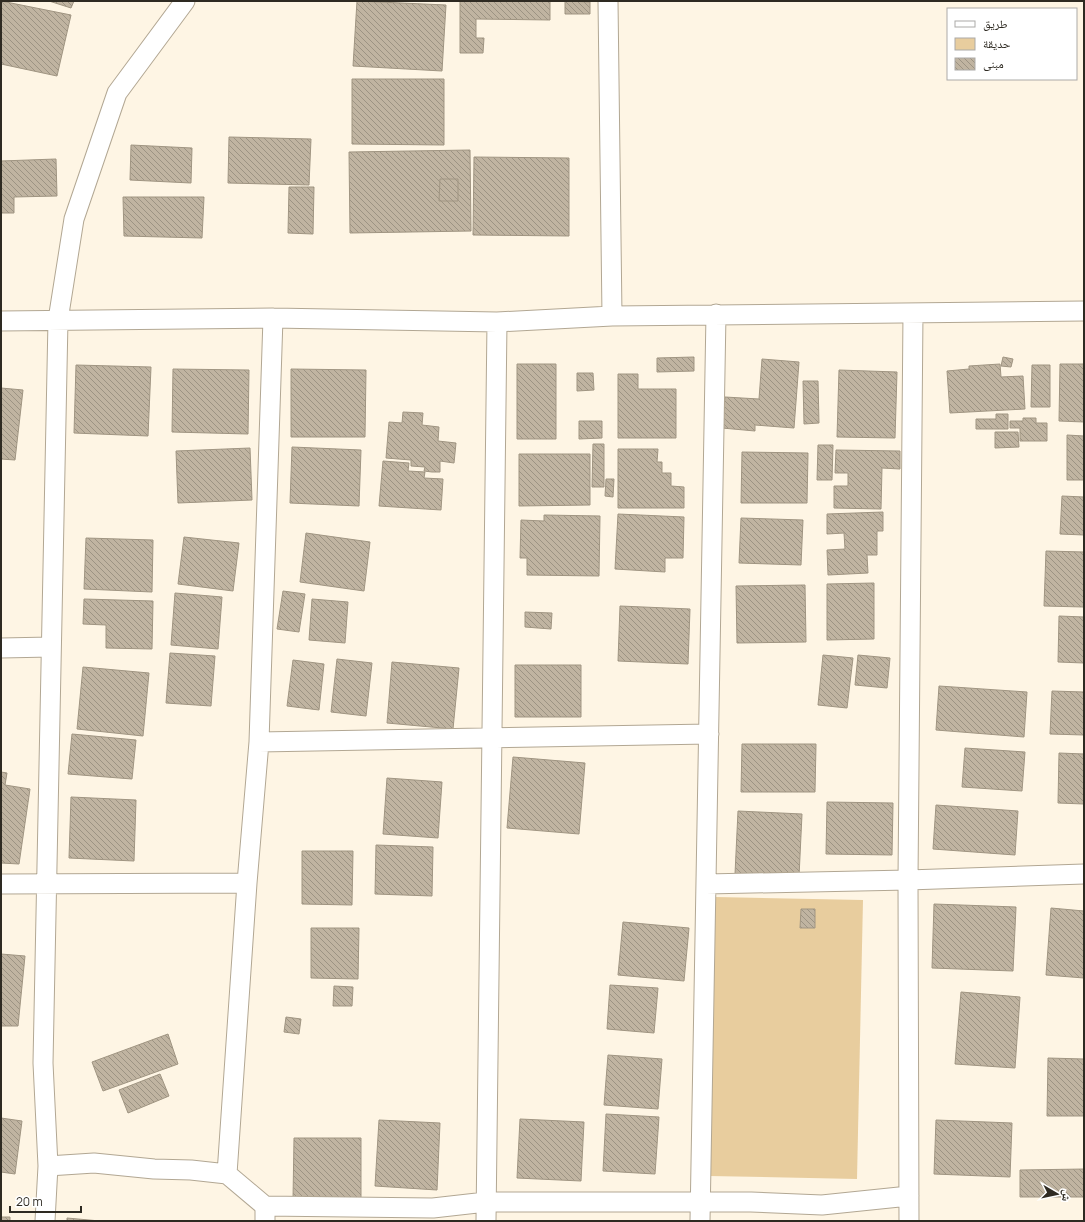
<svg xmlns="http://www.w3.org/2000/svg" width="1085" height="1222" font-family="Manrope,'Noto Naskh Arabic',sans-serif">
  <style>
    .green { fill: #e8cd9e }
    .building { fill: url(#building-back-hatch); stroke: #a09582 }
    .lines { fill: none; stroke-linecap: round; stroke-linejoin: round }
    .street-casing { stroke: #b2a793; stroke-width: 21 }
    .street { stroke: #fff; stroke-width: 19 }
  </style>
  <defs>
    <pattern id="building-back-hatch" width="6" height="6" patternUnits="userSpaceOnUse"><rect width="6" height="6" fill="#c0b4a1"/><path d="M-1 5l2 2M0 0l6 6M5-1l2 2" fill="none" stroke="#9c9383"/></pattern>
  </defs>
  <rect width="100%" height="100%" fill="#fef5e4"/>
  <path class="green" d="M715 897 863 900 857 1179 709 1176Z"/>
  <path class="building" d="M1 1 71 15 57 76 1 64Z
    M49 1H74L71 8Z
    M357 1 446 5 442 71 353 66Z
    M460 1H550V20L476 19V38H484L483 53H460Z
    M565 1 590 2V14H565Z
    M352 79H444V145L352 144Z
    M229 137 311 139 309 185 228 183Z
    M131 145 192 148 191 183 130 180Z
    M470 150 471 231 350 233 349 152Z
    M474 157 569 158V236L473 235Z
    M56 159 57 196 14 197V213H1V161Z
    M440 179H458V201H439Z
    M289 187H314L313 234 288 233Z
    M123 197H204L202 238 124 236Z
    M694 357V371L657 372V358Z
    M1003 357 1013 359 1011 367 1001 366Z
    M762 359 799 362 794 428 755 425V431L722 428 725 397 759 399Z
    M517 364H556V439H517Z
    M1000 364 1001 377 1023 376 1025 409 950 413 947 371 969 369V366Z
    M1060 364H1084V422L1059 421Z
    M76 365 151 367 148 436 74 433Z
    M1032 365H1050V407H1031Z
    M173 369 249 370 248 434 172 432Z
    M291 369 366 370 365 437H291Z
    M839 370 897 372 895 438 837 437Z
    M577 373H593L594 390 577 391Z
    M618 374H638V389H676V438H618Z
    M803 381H818L819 423 804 424Z
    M1 388 23 390 15 460 1 459Z
    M403 412 423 413 422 425 439 427 438 441 456 443 454 463 440 461V472H432L424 471 425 467 411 466V460L386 458 389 422 402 423Z
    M996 414H1008V429H976V419H996Z
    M1023 418H1036V423H1047V441H1020V428H1010V421H1023Z
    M579 421H602V438L579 439Z
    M995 432H1018L1019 447 995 448Z
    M1067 435 1084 436V480H1067Z
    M593 444H604V487H592Z
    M818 445H833L832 480H817Z
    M292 447 361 450 359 506 290 503Z
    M250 448 252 500 178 503 176 451Z
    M618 449H658L657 462H662V473H671V486L684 487V508H618Z
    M836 450 900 451V469L882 468 881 509 834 508V486H848V473H835Z
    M742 452 808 453 807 503H741Z
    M519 454H590V505L519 506Z
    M383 461 409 463 408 471 425 472 424 478 443 479 441 510 379 506Z
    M606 479H614L613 497 605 496Z
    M1062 496 1084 497V535L1060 534Z
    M883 512V531H877V555H867L868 573 828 575 827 550 845 549 844 533 827 534V514Z
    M618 514 684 517 683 558H665V572L615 569Z
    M544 515 600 516 599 576 527 575V558H520L521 520 544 521Z
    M741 518 803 520 801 565 739 563Z
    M306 533 370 542 364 591 300 582Z
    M184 537 239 543 233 591 178 584Z
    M86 538 153 540 152 592 84 589Z
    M1046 551 1084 552V607L1044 606Z
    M874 583V639L827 640V584Z
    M805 585 806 642 737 643 736 586Z
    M283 591 305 594 299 632 277 629Z
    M175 593 222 597 218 649 171 645Z
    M84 599 153 601 152 649 106 648V625L83 624Z
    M312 599 348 602 345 643 309 640Z
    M620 606 690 609 688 664 618 661Z
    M525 612 552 613 551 629 525 627Z
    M1059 616 1084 617V663L1058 662Z
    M170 653 215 656 211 706 166 703Z
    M823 655 853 658 847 708 818 705Z
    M858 655 890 658 887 688 855 685Z
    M337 659 372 663 366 716 331 712Z
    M293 660 324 664 319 710 287 706Z
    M392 662 459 668 453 729 387 723Z
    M515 665H581V717H515Z
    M83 667 149 673 143 736 77 729Z
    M939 686 1027 692 1024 737 936 730Z
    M1052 691 1084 692V735L1050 734Z
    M72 734 136 740 132 779 68 774Z
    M742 744H816L815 792H741Z
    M965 748 1025 752 1022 791 962 787Z
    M1059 753 1084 754V804L1058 803Z
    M513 757 585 763 579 834 507 828Z
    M1 772 7 773 5 785 30 789 19 864 1 863Z
    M387 778 442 782 438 838 383 834Z
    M71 797 136 800 134 861 69 858Z
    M827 802 893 803 892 855 826 854Z
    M936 805 1018 811 1015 855 933 849Z
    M738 811 802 814 799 877 735 874Z
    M376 845 433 847 432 896 375 894Z
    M302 851H353L352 905 302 904Z
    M934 904 1016 907 1013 971 932 968Z
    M1051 908 1084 911V978L1046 975Z
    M801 909H815V928H800Z
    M623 922 689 928 684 981 618 975Z
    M311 928H359L358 979 311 978Z
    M1 954 25 956 18 1026H1Z
    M610 985 658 988 654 1033 607 1029Z
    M334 986 353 987 352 1006H333Z
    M961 992 1020 997 1015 1068 955 1064Z
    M286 1017 301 1019 299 1034 284 1032Z
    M168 1034 178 1064 103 1091 92 1062Z
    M608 1055 662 1059 658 1109 604 1105Z
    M1048 1058 1084 1059V1116H1047Z
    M160 1074 169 1096 128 1113 119 1090Z
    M606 1114 659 1117 655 1174 603 1171Z
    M1 1118 22 1121 15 1174 1 1172Z
    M520 1119 584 1122 581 1181 517 1178Z
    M379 1120 440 1123 437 1190 375 1186Z
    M936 1120 1012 1123 1010 1177 934 1174Z
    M294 1138H361V1199H293Z
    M1084 1169V1197H1020V1170Z
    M1 1217H10V1221H1Z
    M67 1218 100 1221H67Z"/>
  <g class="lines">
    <defs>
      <path id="street" d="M608 1 612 316
        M1 321 273 318 497 322 612 316 1084 311
        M1 648 51 647
        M259 742 709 734
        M1 884 247 883
        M706 884 908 880 1084 874
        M48 1166 94 1163 154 1169 191 1170 227 1174
        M265 1206 433 1208 486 1202H751L822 1205 909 1196
        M45 1221 48 1166 43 1063 58 320 74 219 117 93 185 1
        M265 1221V1206L227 1174 247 883 259 742 273 318
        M486 1221 497 322
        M700 1221 716 314
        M909 1221 908 880 913 313"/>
    </defs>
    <use href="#street" class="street-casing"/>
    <use href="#street" class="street"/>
  </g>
  <rect width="1085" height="1222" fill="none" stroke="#2e2a22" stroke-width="4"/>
  <rect x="947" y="8" width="130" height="72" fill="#ffffff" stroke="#abaaa7"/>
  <rect x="955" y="21" width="20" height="6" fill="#ffffff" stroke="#abaaa7"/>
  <text x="983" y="28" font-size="12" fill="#2e2a22">طريق</text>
  <rect x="955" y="38" width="20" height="12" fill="#e8cd9e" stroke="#abaaa7"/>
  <text x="983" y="48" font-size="12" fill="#2e2a22">حديقة</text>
  <rect x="955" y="58" width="20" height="12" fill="url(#building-back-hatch)" stroke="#abaaa7"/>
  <text x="983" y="68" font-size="12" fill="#2e2a22">مبنى</text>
  <g transform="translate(1057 1194) rotate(99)" stroke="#ffffff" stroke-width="3" paint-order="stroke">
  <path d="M0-3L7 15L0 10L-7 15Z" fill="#2e2a22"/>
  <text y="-6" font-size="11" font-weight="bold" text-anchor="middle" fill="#2e2a22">ش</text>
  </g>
  <path d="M10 1206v6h71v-6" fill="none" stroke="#2e2a22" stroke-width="2"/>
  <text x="16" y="1206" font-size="12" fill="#2e2a22" stroke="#ffffff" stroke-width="3" paint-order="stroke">20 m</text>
</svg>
